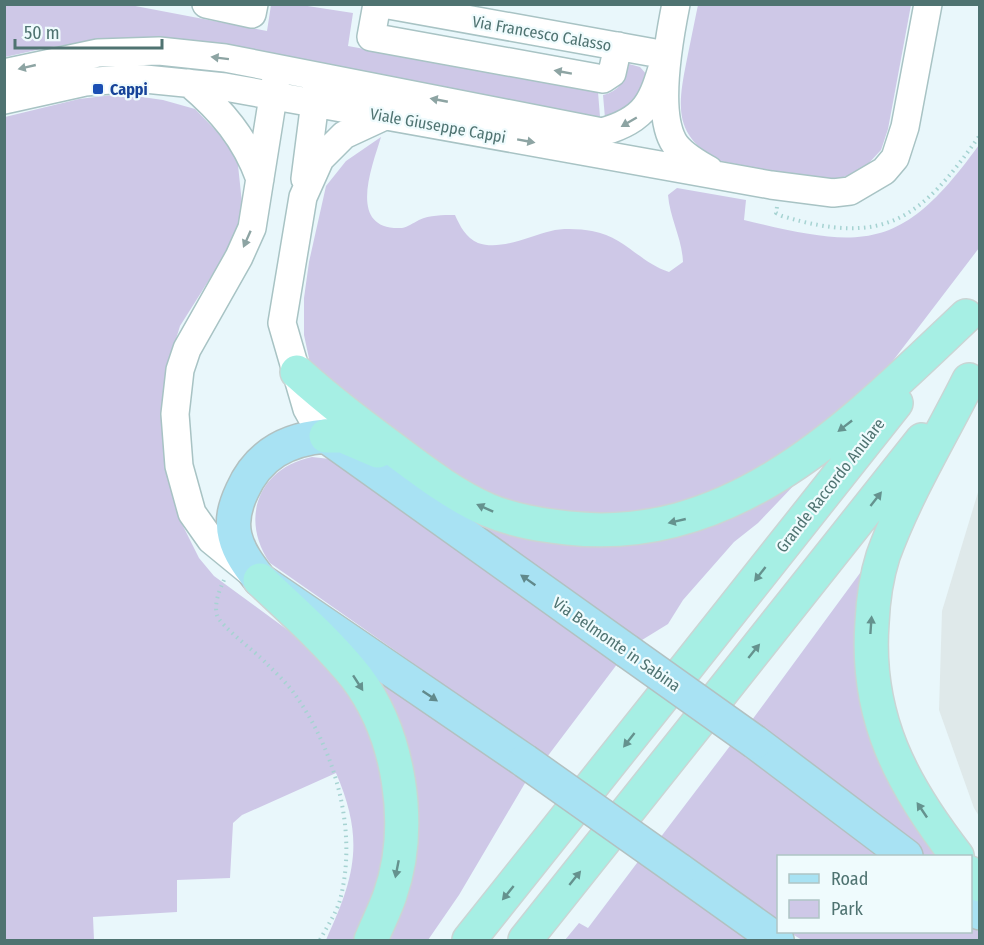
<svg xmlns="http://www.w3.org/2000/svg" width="984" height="945" font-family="'Fira Sans Condensed',sans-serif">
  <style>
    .industrial { fill: #dfe9ea }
    .green { fill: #cec8e7 }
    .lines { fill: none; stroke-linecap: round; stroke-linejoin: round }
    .minor-casing { stroke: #a8c3c4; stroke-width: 30 }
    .major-casing { stroke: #b2c1c1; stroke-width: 36 }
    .highway-casing { stroke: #cad5d4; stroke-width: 36 }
    .path { stroke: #a6d3d2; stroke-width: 4; stroke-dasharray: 1.5 4.5; stroke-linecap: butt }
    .minor { stroke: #fff; stroke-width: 27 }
    .major { stroke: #a8e2f3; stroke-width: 33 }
    .highway { stroke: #a6efe4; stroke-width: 33 }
    .major-bridge-casing { stroke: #b2c1c1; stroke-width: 36; stroke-linecap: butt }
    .major-bridge { stroke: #a8e2f3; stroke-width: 33 }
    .oneway { fill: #8da4a3 }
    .oneway2 { fill: #65928e }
    .oneway3 { fill: #61898b }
    .transit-dot { fill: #1a4fb4; stroke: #effbfd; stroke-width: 2 }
    .labels { text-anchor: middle; stroke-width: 4.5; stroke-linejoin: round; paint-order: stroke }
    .street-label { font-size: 16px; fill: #4f7371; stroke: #effbfd }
    .transit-label { font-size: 16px; font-weight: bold; fill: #164399; stroke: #effbfd; text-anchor: start }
  </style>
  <rect width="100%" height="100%" fill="#e9f7fb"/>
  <path class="industrial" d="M979 489V488V816L974 808 939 710 942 611Z"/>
  <path class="green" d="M5 5H130L267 31 271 5H301L353 13 348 46 598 92 600 117 194 45 113 40 50 47 5 57Z
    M698 5H911L888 129 881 150 868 164 847 176 827 181 720 161C675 137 677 109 686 64 690 44 694 24 698 5Z
    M629 64 640 67 648 76 634 106 605 118 603 95C620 91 625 80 629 64Z
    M121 94 163 100 195 109 229 144 238 165 242 203 240 225 231 245 180 326 168 365 167 472 181 522 199 558 214 576 323 656 377 737 393 818 363 940H326C355 877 365 840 336 773L242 815 233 823 230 878 177 880V912L93 917 94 940H5V117L79 99Z
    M381 137C372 167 346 231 402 228 408 227 413 223 419 220 430 215 442 215 455 215 460 226 466 238 478 243 501 251 529 236 551 231 562 228 581 229 592 231 625 237 639 262 669 272L683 262C682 238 670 219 668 195L677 188 746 200 744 220C866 250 902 251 979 145V248L892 362 830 423 784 458 710 496 658 512 596 514 535 509 495 500 352 408 310 363 304 335V298L309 262 326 186 346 161Z
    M312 457 339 460 621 659 547 757 270 563C239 518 259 468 312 457Z
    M799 480 758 523 734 542 683 600 668 624 642 640 467 522 468 516 530 533Z
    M874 554 864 641 943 856H925L752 720Z
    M349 649 528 778 459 895 428 940H388L409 881Z
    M733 742 884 856H778V924L660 838Z
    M640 859 754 940H565L579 923 588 928Z
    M971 923 979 932 980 940H802L789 932H970Z"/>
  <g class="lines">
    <defs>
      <path id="minor" d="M206 4 252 14 254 4
        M377 4 371 37 603 79 612 73 618 46
        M383 4 666 55
        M676 4C669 39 656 109 673 141 680 154 697 163 709 170
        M4 73 98 53 159 51 225 58 602 132C649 119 653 99 666 55
        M189 83C222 111 245 138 260 179
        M4 100 85 82 135 78 225 87 771 185 833 193 850 191 884 171 895 158 905 127 928 4
        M305 179 317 86
        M326 436 316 425 307 409 282 323 303 197 320 159 344 135 385 116
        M250 572 211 540 192 513 179 466 175 414 180 370 187 349 239 257 252 228 276 78"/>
      <path id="major" d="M755 742 906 856
        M525 761 260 580C250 567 239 553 235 536 231 520 235 506 242 491 258 455 287 439 326 436L627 651
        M679 870 777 940
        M970 906 980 913"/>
      <path id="highway" d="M297 372C330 402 365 428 400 454 428 475 456 496 488 510 514 521 541 525 568 528 735 547 855 421 966 316
        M326 436H343L378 451
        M260 580C293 611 328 642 356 677 400 735 414 826 390 895 385 910 377 925 371 940
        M682 673 896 403
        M718 697 922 440
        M957 856C902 785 865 717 872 623 873 601 876 578 883 556 905 495 940 438 969 380
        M970 873 980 885
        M469 940 665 694
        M525 940 701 719"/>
    </defs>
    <use href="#minor" class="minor-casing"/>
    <use href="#major" class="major-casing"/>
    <use href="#highway" class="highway-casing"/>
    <path class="path" d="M777 207 776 213 782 216C885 247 921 219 980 135
      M224 580C219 591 214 604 217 615 219 625 256 652 266 663 276 673 288 684 296 696 336 753 358 832 340 900 336 914 326 928 320 940"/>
    <use href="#minor" class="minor"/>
    <use href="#major" class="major"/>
    <use href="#highway" class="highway"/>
    <defs>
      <path id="major-bridge" d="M627 651 755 742
        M525 761 679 870"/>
    </defs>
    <use href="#major-bridge" class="major-bridge-casing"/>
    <use href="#major-bridge" class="major-bridge"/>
  </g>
  <defs><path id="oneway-solid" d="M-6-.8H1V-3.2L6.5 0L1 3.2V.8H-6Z" transform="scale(1.5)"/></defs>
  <g class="oneway">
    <use href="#oneway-solid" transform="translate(220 58) rotate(-173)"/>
    <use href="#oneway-solid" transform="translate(27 67) rotate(167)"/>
    <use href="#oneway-solid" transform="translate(563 72) rotate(-170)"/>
    <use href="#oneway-solid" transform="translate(439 100) rotate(-169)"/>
    <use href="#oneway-solid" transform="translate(629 122) rotate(150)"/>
    <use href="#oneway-solid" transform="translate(526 141) rotate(10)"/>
    <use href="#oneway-solid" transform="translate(247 239) rotate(114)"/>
  </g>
  <g class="oneway2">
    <use href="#oneway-solid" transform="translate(845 426) rotate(142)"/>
    <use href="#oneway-solid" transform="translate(876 499) rotate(-52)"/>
    <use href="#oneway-solid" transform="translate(485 508) rotate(-156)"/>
    <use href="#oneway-solid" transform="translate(677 521) rotate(167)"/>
    <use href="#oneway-solid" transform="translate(760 574) rotate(128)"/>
    <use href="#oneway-solid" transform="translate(871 625) rotate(-86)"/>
    <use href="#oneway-solid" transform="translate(754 651) rotate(-51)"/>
    <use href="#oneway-solid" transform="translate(358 683) rotate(57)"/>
    <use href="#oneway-solid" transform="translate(629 740) rotate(128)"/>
    <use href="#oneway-solid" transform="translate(922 810) rotate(-124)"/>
    <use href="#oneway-solid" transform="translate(397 869) rotate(101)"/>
    <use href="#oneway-solid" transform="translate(575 878) rotate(-51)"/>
    <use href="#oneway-solid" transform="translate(508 893) rotate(129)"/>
  </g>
  <g class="oneway3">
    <use href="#oneway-solid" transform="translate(528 580) rotate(-145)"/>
    <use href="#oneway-solid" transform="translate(430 696) rotate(34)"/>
  </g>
  <rect class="transit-dot" x="92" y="83" width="12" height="12" rx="3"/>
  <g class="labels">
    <g class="street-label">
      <text transform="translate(542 33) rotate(10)" y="6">Via Francesco Calasso</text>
      <text transform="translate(438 125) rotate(10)" y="6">Viale Giuseppe Cappi</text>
      <text transform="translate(830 485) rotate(-52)" y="6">Grande Raccordo Anulare</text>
      <text transform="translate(617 644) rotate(35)" y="6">Via Belmonte in Sabina</text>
    </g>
    <g class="transit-label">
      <text x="110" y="95">Cappi</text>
    </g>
  </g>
  <rect width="984" height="945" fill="none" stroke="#4f7371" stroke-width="12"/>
  <rect x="777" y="855" width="195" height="78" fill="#effbfd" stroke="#afc5c5" stroke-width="1.5"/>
  <rect x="789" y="874" width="30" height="9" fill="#a8e2f3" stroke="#afc5c5" stroke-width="1.5"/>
  <text x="831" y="885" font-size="18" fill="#4f7371">Road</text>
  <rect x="789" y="900" width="30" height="18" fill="#cec8e7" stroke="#afc5c5" stroke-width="1.5"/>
  <text x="831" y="915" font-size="18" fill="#4f7371">Park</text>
  <path d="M15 39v9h147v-9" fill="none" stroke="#4f7371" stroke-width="3"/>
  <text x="24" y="39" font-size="18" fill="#4f7371" stroke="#effbfd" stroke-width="4.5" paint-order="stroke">50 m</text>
</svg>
